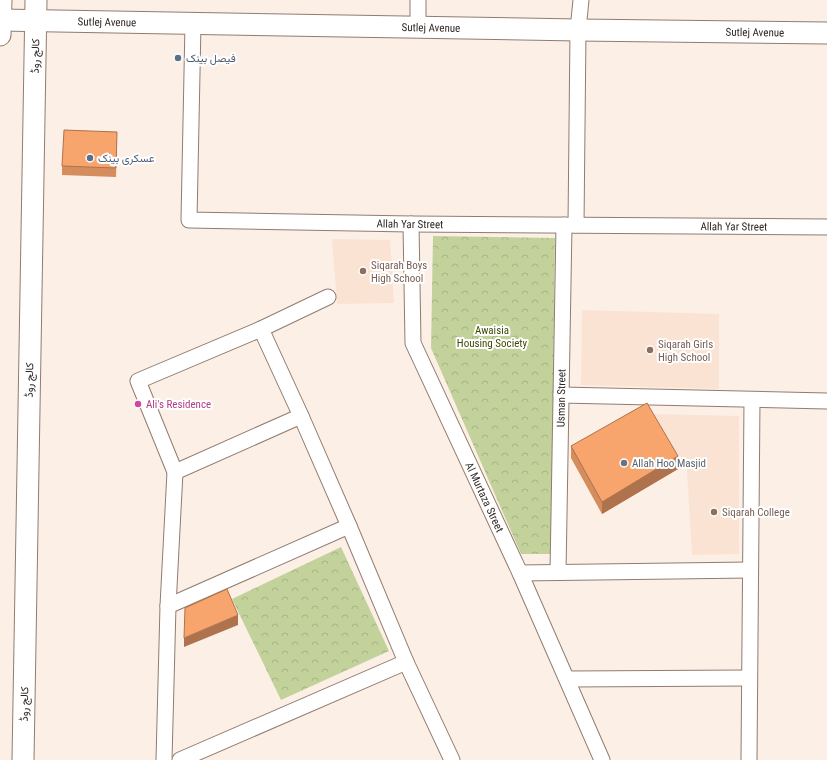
<svg xmlns="http://www.w3.org/2000/svg" width="827" height="760" font-family="'Roboto Condensed',Vazirmatn,sans-serif">
  <style>
    .built { fill: #fbe3d4 }
    .park { fill: url(#park-crowns) }
    .lines { fill: none; stroke-linecap: round; stroke-linejoin: round }
    .street-casing { stroke: #907c6f; stroke-width: 17 }
    .secondary-casing { stroke: #907c6f; stroke-width: 23 }
    .street { stroke: #fff; stroke-width: 15 }
    .secondary { stroke: #fff; stroke-width: 21 }
    .wall { fill: #d58d5e }
    .shaded-wall { fill: #ae734c }
    .building { fill: #f8a46d; stroke: #ae734c }
    .service-dot { fill: #5c6f8a; stroke: #fff; stroke-width: 1.5 }
    .education-dot { fill: #8d6e63; stroke: #fff; stroke-width: 1.5 }
    .hotel-dot { fill: #d1479c; stroke: #fff; stroke-width: 1.5 }
    .worship-dot { fill: #6b7280; stroke: #fff; stroke-width: 1.5 }
    .labels { text-anchor: middle; stroke-width: 4; stroke-linejoin: round; paint-order: stroke }
    .street-label { font-size: 11px; fill: #302823; stroke: #fff }
    .service-label { font-size: 11px; fill: #4e5e75; stroke: #fff; text-anchor: start }
    .education-label { font-size: 11px; fill: #785e54; stroke: #fff; text-anchor: start }
    .park-label { font-size: 11px; fill: #3d4b03; stroke: #fff }
    .hotel-label { font-size: 11px; fill: #b23c85; stroke: #fff; text-anchor: start }
    .worship-label { font-size: 11px; fill: #5b616d; stroke: #fff; text-anchor: start }
  </style>
  <defs>
    <pattern id="park-crowns" width="20" height="18" patternUnits="userSpaceOnUse"><rect width="20" height="18" fill="#c2d29a"/><path d="M2 6a3 3 0 1 1 6 0M12 15a3 3 0 1 1 6 0" fill="none" stroke="#a7b484"/></pattern>
  </defs>
  <rect width="100%" height="100%" fill="#fcefe6"/>
  <path class="built" d="M332 239 390 240 394 303 337 304Z
    M582 310 719 314V389L581 385Z
    M654 414 739 416V554L692 555 687 470Z"/>
  <path class="park" d="M433 236 555 238 551 554H521L431 348Z
    M341 547 389 651 281 700 232 599Z"/>
  <g class="lines">
    <defs>
      <g id="street">
        <path d="M418 0V28"/>
        <path id="s1" d="M193 24 189 220 411 224 827 227"/>
        <path id="s2" d="M411 224 413 343 520 573 602 760"/>
        <path d="M576 225 578 30 581 0"/>
        <path d="M261 329 301 416 349 526 406 662 452 760"/>
        <path d="M561 395 827 401"/>
        <path d="M175 472 301 416"/>
        <path id="s3" d="M558 572 564 225"/>
        <path d="M520 573 750 570"/>
        <path d="M168 606 349 526"/>
        <path d="M567 679 749 678"/>
        <path d="M164 760 168 606 175 472 138 381 261 329 328 297"/>
        <path d="M180 760 406 662"/>
        <path d="M749 760 752 400"/>
      </g>
      <g id="secondary">
        <path id="s4" d="M0 20 578 30 827 33"/>
        <path d="M0 35 1 0"/>
        <path d="M23 760 36 0"/>
      </g>
    </defs>
    <use href="#street" class="street-casing"/>
    <use href="#secondary" class="secondary-casing"/>
    <use href="#street" class="street"/>
    <use href="#secondary" class="secondary"/>
  </g>
  <path class="wall" d="M117 141 116 177 62 175V166Z
    M571 446 678 469 602 514 571 458Z"/>
  <path class="shaded-wall" d="M678 456V469L602 514V502Z
    M238 615V625L184 647V638Z"/>
  <path class="building" d="M64 130 117 132 116 168 62 166Z
    M647 403 678 456 602 502 571 446Z
    M227 589 238 615 184 638 185 608Z"/>
  <g class="service-dot">
    <circle cx="178" cy="58" r="4"/>
    <circle cx="90" cy="158" r="4"/>
  </g>
  <g class="education-dot">
    <circle cx="363" cy="271" r="4"/>
    <circle cx="650" cy="350" r="4"/>
    <circle cx="714" cy="512" r="4"/>
  </g>
  <circle class="hotel-dot" cx="138" cy="404" r="4"/>
  <circle class="worship-dot" cx="624" cy="463" r="4"/>
  <g class="labels">
    <g class="street-label">
      <text dy="4" stroke="none"><textPath href="#s4" startOffset="107">Sutlej Avenue</textPath></text>
      <text dy="4" stroke="none"><textPath href="#s4" startOffset="431">Sutlej Avenue</textPath></text>
      <text dy="4" stroke="none"><textPath href="#s4" startOffset="755">Sutlej Avenue</textPath></text>
      <text transform="translate(35 56) rotate(-89)" y="4">کالج روڈ</text>
      <text dy="4" stroke="none"><textPath href="#s1" startOffset="417">Allah Yar Street</textPath></text>
      <text dy="4" stroke="none"><textPath href="#s1" startOffset="741">Allah Yar Street</textPath></text>
      <text transform="translate(29 380) rotate(-89)" y="4">کالج روڈ</text>
      <text dy="4" stroke="none"><textPath href="#s3" startOffset="174">Usman Street</textPath></text>
      <text dy="4" stroke="none"><textPath href="#s2" startOffset="289">Al Murtaza Street</textPath></text>
      <text transform="translate(24 704) rotate(-89)" y="4">کالج روڈ</text>
    </g>
    <g class="service-label">
      <text x="186" y="62">فیصل بینک</text>
      <text x="98" y="162">عسکری بینک</text>
    </g>
    <g class="education-label">
      <text x="371" y="269">Siqarah Boys<tspan x="371" dy="13">High School</tspan></text>
      <text x="658" y="348">Siqarah Girls<tspan x="658" dy="13">High School</tspan></text>
      <text x="722" y="516">Siqarah College</text>
    </g>
    <g class="park-label">
      <text x="492" y="334">Awaisia<tspan x="492" dy="13">Housing Society</tspan></text>
    </g>
    <g class="hotel-label">
      <text x="146" y="408">Ali's Residence</text>
    </g>
    <g class="worship-label">
      <text x="632" y="467">Allah Hoo Masjid</text>
    </g>
  </g>
</svg>
